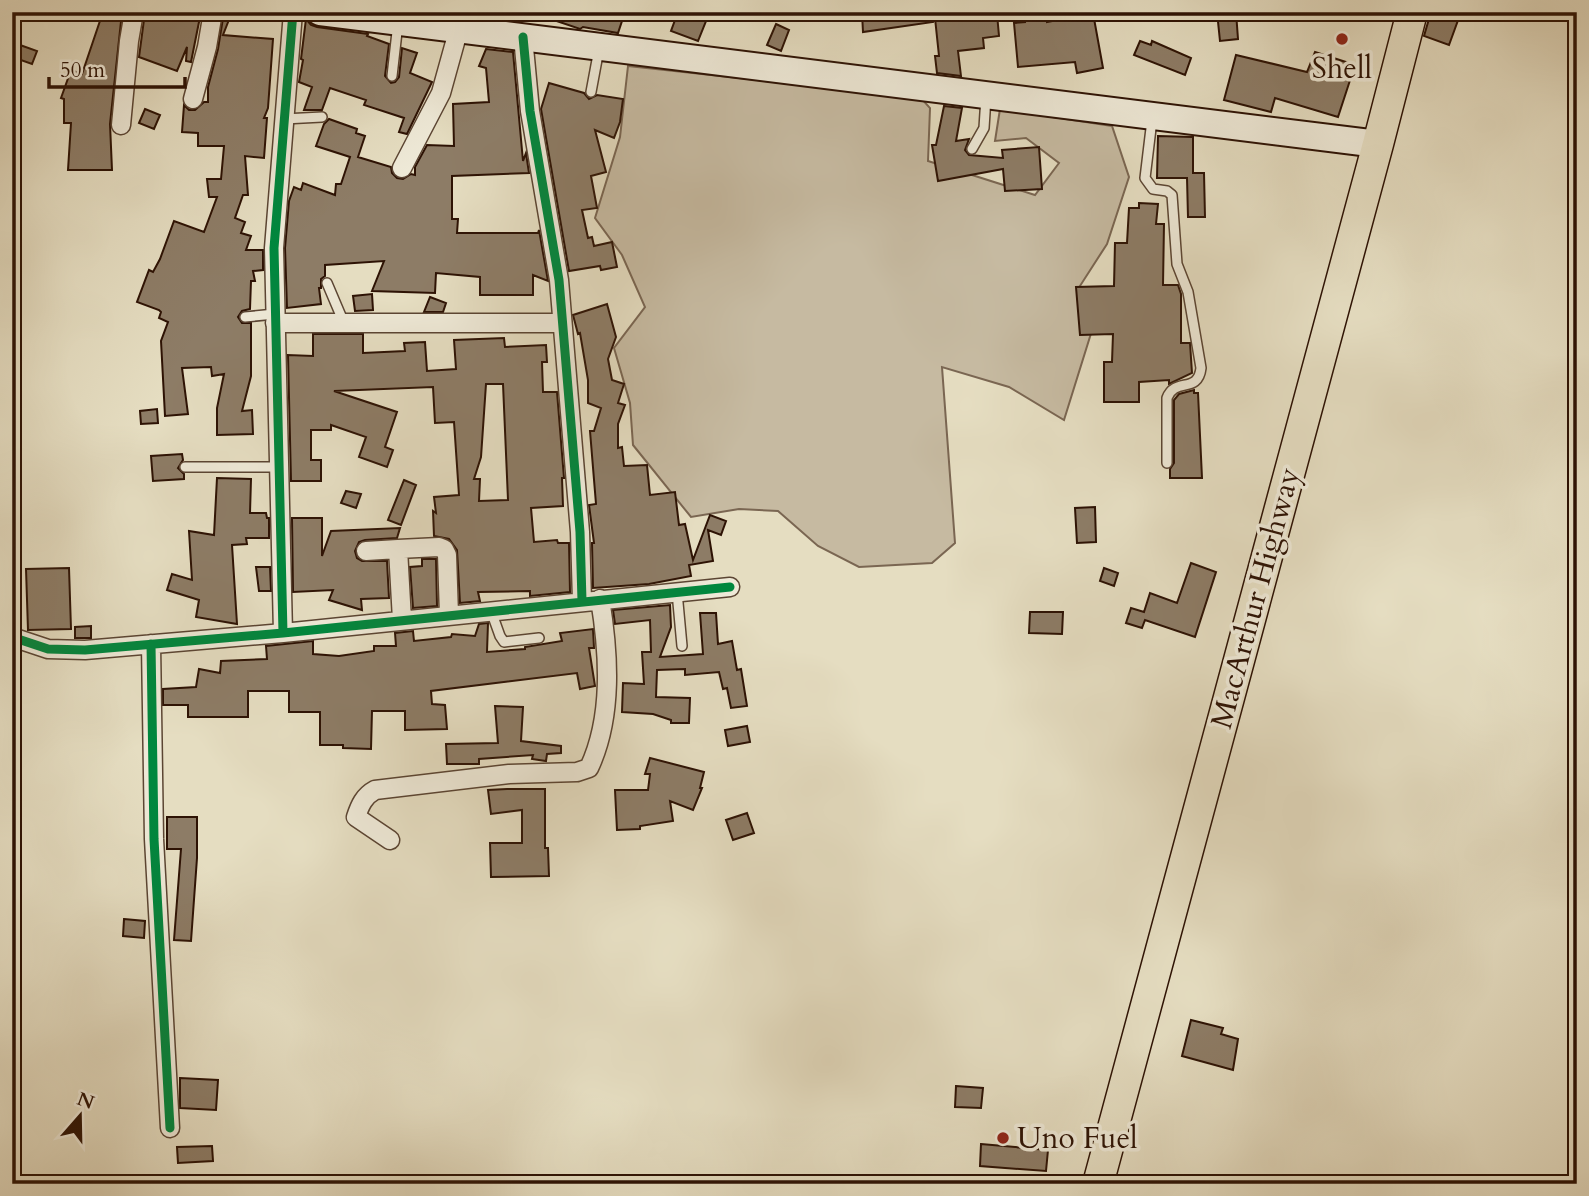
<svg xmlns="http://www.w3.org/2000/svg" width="1589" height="1196" font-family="Cardo,serif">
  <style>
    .green { fill: #c6baa1; stroke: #7a6652; stroke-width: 2 }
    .building { fill: #8d7c66; stroke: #2d1204; stroke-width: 2; fill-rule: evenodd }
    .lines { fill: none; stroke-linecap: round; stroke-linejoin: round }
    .service-casing { stroke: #5b4533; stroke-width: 12 }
    .minor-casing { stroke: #5b4533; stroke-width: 21 }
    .secondary-casing { stroke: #2d1204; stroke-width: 30 }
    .trunk-casing { stroke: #2d1204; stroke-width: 33 }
    .service { stroke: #eee9d7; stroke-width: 9 }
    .minor { stroke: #eee9d7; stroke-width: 18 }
    .secondary { stroke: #eee9d7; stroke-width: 26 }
    .trunk { stroke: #e5ddc1; stroke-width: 30 }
    .cycleway-casing { stroke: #eee9d7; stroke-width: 13 }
    .cycleway { stroke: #00873e; stroke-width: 9 }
    .poi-dot { fill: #8f2418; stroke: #eee9d7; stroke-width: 2.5 }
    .labels { text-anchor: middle; stroke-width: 7; stroke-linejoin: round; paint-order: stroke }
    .poi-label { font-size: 30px; fill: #2d1204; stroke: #eee9d7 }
    .street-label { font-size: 30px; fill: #2d1204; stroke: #eee9d7 }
  </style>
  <rect width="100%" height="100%" fill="#e5ddc1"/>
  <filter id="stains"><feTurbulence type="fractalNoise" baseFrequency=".00286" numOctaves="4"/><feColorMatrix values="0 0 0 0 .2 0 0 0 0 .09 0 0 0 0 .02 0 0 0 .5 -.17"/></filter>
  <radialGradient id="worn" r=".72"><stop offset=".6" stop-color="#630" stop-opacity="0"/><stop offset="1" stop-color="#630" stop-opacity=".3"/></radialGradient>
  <path class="green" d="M628 66 921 98 930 108 928 161 1035 195 1059 163 1026 138 995 141 1000 109 1112 126 1129 177 1107 244 1078 289 1093 327 1064 420 1009 387 942 367 955 543 932 563 859 567 818 546 778 511 739 509 691 517 633 445 630 403 614 348 645 307 622 255 595 218 620 137Z"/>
  <path class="building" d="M103 12H122L110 124 112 170H68L71 123H64V99L61 98 71 70 82 74Z
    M145 12H201L191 62 186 61 187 47 177 71 139 57Z
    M224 12H232L223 35 273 39 268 108 264 118H267L264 158 245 156 248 195H243L235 218 245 222 241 233 251 236 246 250H263V270L253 271 255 281H251L250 309 242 311 238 317 242 323H251V376L242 411 252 410 253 434 217 435V408L224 374 212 376 211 367 182 368 188 414 165 416 161 341 168 322 159 318 161 312 159 310 137 302 149 270 153 272 160 259 174 221 204 232 217 197H209L207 179H221L224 146H198V133L182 132 184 105 189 110H195L204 102H208V87L218 49Z
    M540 12H625L618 33 583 27 580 29 539 15Z
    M678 12 706 21 698 41 671 31Z
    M932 12 933 22 863 32 862 13Z
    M1024 12H1046L1047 22 1093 13 1103 68 1077 73 1075 62 1018 67 1014 23 1025 22Z
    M1217 12H1236L1238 39 1220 41Z
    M1431 12H1461L1449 45 1424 36Z
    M980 14V16L997 14 999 36 983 38 984 48 958 51 961 76 937 73 935 56H939L935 18Z
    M306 19 311 25 317 27 368 34 367 36 389 44 385 76 391 83 395 82 399 77 402 48 417 53 410 73 432 82 407 134 399 132 404 118 364 105 366 100 330 88 322 110H304L312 87 299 82 303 60 301 59Z
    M776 24 789 30 781 51 767 45Z
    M1140 41 1151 45 1152 41 1191 58 1185 75 1134 55Z
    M20 45 37 51 32 64 15 58Z
    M486 49 513 52 523 161 526 153 529 173 452 176V219H458L457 233H538L539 230 548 281 533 275V295H480V277L436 273 435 293 372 291 384 261 325 265V276L321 279V288H319L321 304 287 308 285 248 289 201 294 187 301 190 303 183 335 195 336 184H341L350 157 316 146 324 124 329 119 357 129 356 133 365 136 358 157 391 167 392 173 397 178 403 179 411 174 415 175V167L427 145 454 146 453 104 489 102 486 68 479 66Z
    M1315 52 1355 65 1338 117 1275 98 1271 112 1224 100 1236 55 1307 72Z
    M549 83 584 93 589 99 597 95 623 99 620 122 614 138 595 130 606 172 591 176 597 208 582 210 588 238 592 237 594 246 612 242 617 267 601 270 600 266 569 271 541 109Z
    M944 106 962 108 956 141 969 139 965 150 969 155 1003 158 1002 150 1039 147 1042 189 1005 191 1003 169 938 181 932 145H936Z
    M145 109 160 115 154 129 139 123Z
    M1158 136 1193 137V173H1204L1205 217H1188L1187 178H1157Z
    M1139 203 1158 204 1156 224H1164L1163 285H1178L1181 294V343H1190L1192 373 1169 384V380L1139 382V402H1104V362H1112L1113 334 1080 335 1076 287 1114 286 1115 243H1127L1129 208H1139Z
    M372 294 373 310 355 311 353 296Z
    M430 297 446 303 443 312H424Z
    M607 304 616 337 608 359 612 380 624 384 618 403 625 405 618 424V448L622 447 624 466 647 465 650 495 675 492 679 525 685 524 693 560 710 515 726 521 721 535 708 530 713 561 689 565 691 576 649 584 593 588 592 543H594L589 505 596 504 590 431H594L601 408 588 403V380L580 333 578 334 573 315Z
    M313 334H363V353L405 351 404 343 425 342 427 371 456 369 454 340 504 338 505 347 546 345 547 362H542L543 392H557L564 478H562L563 506 531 508 534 542 557 540 558 543H569L570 592 530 596V591L478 592 480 601 460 603 457 550 449 539 434 536 433 511 436 513 434 497 459 495 454 422 435 423 433 387 334 391 397 412 385 447 393 450 387 467 359 457 366 437 331 425V430H311V460H321V481H291L288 355 313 356ZM486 384H503L508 500 479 501 480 479H474L481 457Z
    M1194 390V393H1198L1202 478H1170V469L1174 463V400L1179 394Z
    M157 409 158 423 141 424 140 411Z
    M182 454 183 460 178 468 184 474V479L153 481 151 456Z
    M217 478 251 479 250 513H266L267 518H269V538H246L247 544 232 545 237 624 196 617 199 600 167 590 172 574 192 580 189 531 214 535Z
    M404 480 416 485 401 525 388 520Z
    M346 491 361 494 356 508 341 503Z
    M1095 507 1096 542 1077 543 1075 508Z
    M292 518H322V556L331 531 400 528 397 538 365 540 359 542 355 551 357 558 362 561H387L389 598 361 599 362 610 329 600 333 590 293 592Z
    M422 559H436L437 606 413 608 410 567 422 566Z
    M1191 563 1216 572 1195 637 1145 620 1142 628 1126 623 1131 608 1144 612 1150 593 1177 603Z
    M256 567H270L271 591H259Z
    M69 568 71 629 28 630 26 569Z
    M1104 568 1118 573 1114 586 1100 581Z
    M670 605 671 627 660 657 703 654 700 613H716L718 644 732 641 737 670 741 669 747 706 731 708 727 688 723 689 719 672 685 675V669L657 670 656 697 690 698 689 723H671V720L653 714 622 712 623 683 644 684 642 652H651L650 620 615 624 613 610Z
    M1030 612H1063L1062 634 1029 633Z
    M488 623 487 652 525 649V647L562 641 560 633 593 629 594 648H589L595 686 580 689 577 673 431 691 432 704 445 705 447 729 405 730V711H372L371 749 343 748V745H320V712H289V691H248V717H188V705H163V689L196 687 199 669 220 673 221 661 267 659 266 646 313 641V654L339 656 374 651V646H396L395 633 413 631 414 641 451 637 452 634 475 636 479 624Z
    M91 626V638H75V627Z
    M495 706 523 707 521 741 561 746V753L547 754 546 761 532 759 533 755 479 759V764H447L446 744 498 743Z
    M747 726 750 742 728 746 725 730Z
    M650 758 704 772 700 788H702L693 810 670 801 673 821 640 826V829L617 830 615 790H648L650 774H645Z
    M507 789H545V848H548L549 876 491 877 490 843H522V810L491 814 488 790Z
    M747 813 754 833 733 840 726 820Z
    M167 817H197V858L191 941 174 940 181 849H167Z
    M124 919 145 921 144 938 123 936Z
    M1191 1020 1223 1028 1221 1034 1238 1039 1233 1070 1182 1056Z
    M180 1078 218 1080 216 1110 180 1108Z
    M956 1086 983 1088 981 1108 955 1107Z
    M981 1144 1048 1150 1046 1171 980 1166Z
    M212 1146 213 1161 178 1163 177 1147Z"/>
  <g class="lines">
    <defs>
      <path id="service" d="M392 76 398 23
        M591 92 599 49
        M284 119 322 117
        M1152 120 1145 178 1153 189 1167 191 1172 195 1177 264 1188 292 1201 368C1198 394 1175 377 1167 398V463
        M972 149 984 128 986 97
        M327 283 344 323
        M245 317 275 314
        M185 467H278
        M677 592 682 646
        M491 611 500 636 504 642 539 638"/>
      <path id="minor" d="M523 37 530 111 559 280 580 532 582 601
        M193 99 207 47 213 12
        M121 125 129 41 134 12
        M402 168 441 93 459 28
        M275 323H562
        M398 549 439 547 444 549 447 555 449 615
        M366 551 398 549 402 620
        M283 633 274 248 293 12
        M12 637 48 649 85 650 283 633 730 587
        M151 644 154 839 170 1128
        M390 840 356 817C360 805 364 796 375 790L509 774 577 772 589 768C613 717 609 654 600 599"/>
      <path id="secondary" d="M320 12 1378 144"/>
      <path id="trunk" d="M1098 1184 1378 144 1412 12"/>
    </defs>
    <use href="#service" class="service-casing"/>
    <use href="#minor" class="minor-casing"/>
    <use href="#secondary" class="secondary-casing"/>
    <use href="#trunk" class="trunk-casing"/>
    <use href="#service" class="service"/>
    <use href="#minor" class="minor"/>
    <use href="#secondary" class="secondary"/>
    <use href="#trunk" class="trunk"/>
    <defs>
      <path id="cycleway" d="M523 37 530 111 559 280 580 532 582 601
        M283 633 274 248 293 12
        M12 637 48 649 85 650 283 633 730 587
        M151 644 154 839 170 1128"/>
    </defs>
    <use href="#cycleway" class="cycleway-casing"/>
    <use href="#cycleway" class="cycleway"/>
  </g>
  <g class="poi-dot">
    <circle cx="1342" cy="39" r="7"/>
    <circle cx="1003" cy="1138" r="7"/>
  </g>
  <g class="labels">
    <g class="poi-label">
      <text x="1342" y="78">Shell</text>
      <text x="1017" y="1148" text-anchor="start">Uno Fuel</text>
    </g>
    <g class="street-label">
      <text transform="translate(1255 598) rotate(-75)" y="10">MacArthur Highway</text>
    </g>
  </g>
  <rect width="1589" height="1196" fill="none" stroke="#e5ddc1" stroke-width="42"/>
  <rect x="14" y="14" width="1561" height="1168" fill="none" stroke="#2d1204" stroke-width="3.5"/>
  <rect x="21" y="21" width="1547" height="1154" fill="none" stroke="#2d1204" stroke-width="2"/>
  <g transform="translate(80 1116) rotate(20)" stroke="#eee9d7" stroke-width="5" paint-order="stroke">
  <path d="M0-5L12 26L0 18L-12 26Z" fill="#2d1204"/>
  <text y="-10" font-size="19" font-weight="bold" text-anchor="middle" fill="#2d1204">N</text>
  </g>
  <path d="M49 77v10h136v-10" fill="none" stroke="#2d1204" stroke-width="3.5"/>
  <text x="60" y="77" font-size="21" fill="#2d1204" stroke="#eee9d7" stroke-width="5" paint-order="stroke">50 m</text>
  <rect width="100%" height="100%" filter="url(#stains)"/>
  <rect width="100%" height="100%" fill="url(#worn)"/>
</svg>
